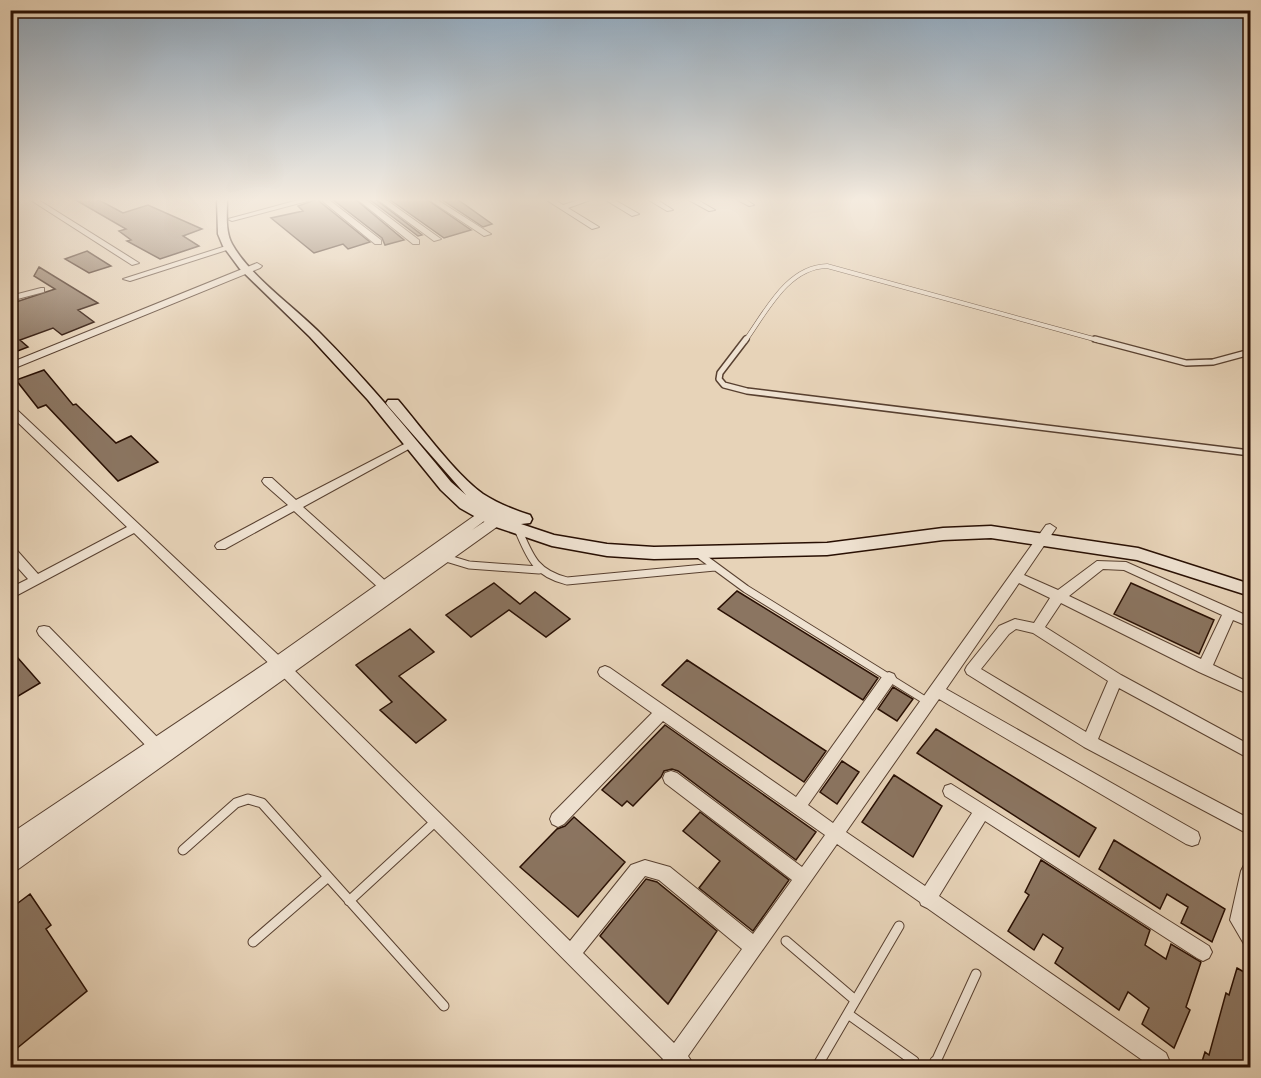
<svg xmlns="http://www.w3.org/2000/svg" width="1261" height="1078" font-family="'Libre Caslon Text',serif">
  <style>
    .building { fill: #8b7561; stroke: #280f03; stroke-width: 1.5 }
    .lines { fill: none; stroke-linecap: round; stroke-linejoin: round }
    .service-far3-casing { stroke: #584030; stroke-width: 5 }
    .service-far2-casing { stroke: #584030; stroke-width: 8 }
    .service-far1-casing { stroke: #584030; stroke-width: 9 }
    .service-casing { stroke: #584030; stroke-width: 11 }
    .minor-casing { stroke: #584030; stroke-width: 2 }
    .tertiary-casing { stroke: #584030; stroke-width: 2 }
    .secondary-casing { stroke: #280f03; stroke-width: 3 }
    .service-far3 { stroke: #efe2d1; stroke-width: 4 }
    .service-far2 { stroke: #efe2d1; stroke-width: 5 }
    .service-far1 { stroke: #efe2d1; stroke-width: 7 }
    .service { stroke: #efe2d1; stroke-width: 9 }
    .minor { fill: #efe2d1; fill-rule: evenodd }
    .tertiary { fill: #efe2d1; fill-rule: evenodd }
    .secondary { fill: #efe2d1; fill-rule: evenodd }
  </style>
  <rect width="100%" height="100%" fill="#e7d3b8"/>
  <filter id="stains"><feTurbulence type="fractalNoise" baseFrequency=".00333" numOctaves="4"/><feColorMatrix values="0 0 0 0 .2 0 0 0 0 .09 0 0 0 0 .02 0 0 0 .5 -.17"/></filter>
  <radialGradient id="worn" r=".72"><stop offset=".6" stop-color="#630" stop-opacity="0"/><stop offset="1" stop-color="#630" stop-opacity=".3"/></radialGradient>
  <path class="building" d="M74 199H97L123 213 148 205 202 229 183 236 199 246 160 259 127 241 131 240 119 231 126 229Z
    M318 199 319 201 370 242 348 249 343 244 314 253 271 218 303 211 298 206Z
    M332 199H355L404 240 385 245 382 238Z
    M369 199H375L422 235 418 236Z
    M389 199H426L471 230 444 238Z
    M441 199H457L492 224 483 227Z
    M87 251 111 266 89 273 65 259Z
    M39 267 98 303 78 310 94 322 62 335 53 328 20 340 28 347 10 354V304L55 289 34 276Z
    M44 370 73 405 76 404 116 443 131 436 158 462 118 481 46 405 38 408 16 380Z
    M494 583 520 604 535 592 570 619 546 637 509 610 471 637 446 615Z
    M1131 583 1214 620 1199 654 1114 614Z
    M737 591 878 678 863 700 718 609Z
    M410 629 434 652 399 676 446 720 416 743 380 710 392 702 356 665Z
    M10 649 40 683 10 701Z
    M687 660 826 751 804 782 662 685Z
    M893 687 913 699 897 721 878 709Z
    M665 725 816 832 796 860 678 771 672 769 664 771 661 777 633 806 627 801 622 806 602 790Z
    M936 729 1096 828 1079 857 917 753Z
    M842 761 859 772 837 804 820 792Z
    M894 775 942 806 913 857 862 822Z
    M700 812 789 880 753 931 699 888 720 861 683 831Z
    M574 817 625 862 578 917 520 867 557 829 565 826Z
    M1114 840 1225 909 1212 942 1181 923 1188 907 1167 894 1160 909 1099 869Z
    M1041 860 1150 930 1145 945 1166 959 1171 944 1201 962 1186 1007 1190 1010 1174 1048 1142 1024 1149 1008 1128 992 1119 1010 1055 963 1063 948 1043 934 1034 950 1008 931 1029 895 1025 892Z
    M646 879 657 882 717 931 668 1004 600 936Z
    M30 894 51 925 46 929 87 991 10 1054V909Z
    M1237 968 1251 976V1068H1200L1205 1052 1209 1055 1226 993 1229 995Z"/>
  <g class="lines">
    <defs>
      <path id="service-far3" d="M745 341C766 312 787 267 827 266L1101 341"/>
      <path id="service-far2" d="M746 339 720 373 719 379 724 385 747 391 1250 453
        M1095 339 1186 363 1213 362 1250 352"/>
      <path id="service-far1" d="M518 529C530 557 535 573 567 581L715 567
        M697 553 746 589 928 702
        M446 558 469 565 539 570"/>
      <path id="service" d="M183 850 236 803 248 799 262 803 444 1006
        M349 901 437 820
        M786 941 855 1000
        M253 942 328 877
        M848 1014 914 1061
        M935 1061 943 1068
        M816 1068 899 926
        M933 1068 976 974"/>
      <path id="minor" d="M29 199H37L139 263 132 265Z
        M302 199H315L232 221 228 219Z
        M320 199H328L381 240V244H375Z
        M357 199H365L419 240V244H413Z
        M377 199H385L441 239 434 241Z
        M428 199H436L491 234 484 236Z
        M545 199H554L563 205 582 199H593L568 208 599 227 592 229Z
        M604 199H613L639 214 632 216Z
        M647 199H656L673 210 667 211Z
        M687 199H696L715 210 709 211Z
        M736 199H745L754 205 749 206Z
        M226 246 233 248 130 281 123 279Z
        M41 288H44V292L10 301V296Z
        M10 406 14 407 291 667 570 941 631 865 645 860 670 867 753 934 792 880 665 783 663 778 665 773 671 771 677 773 802 867 825 835 663 721 564 824 558 827 552 824 550 819 552 814 652 713 600 676 598 672 600 668 605 666 610 668 796 797 884 674 889 672 894 674 896 678 894 682 808 805 833 823 1046 525 1050 524 1056 528 1024 575 1058 590 1097 561 1126 562 1250 617V627L1233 620 1213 665 1250 683V695L1199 672 1061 603 1045 627 1121 675 1250 745V759L1119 688 1098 739 1250 819V835L1084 747 967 674 965 670 967 666 999 626 1015 619 1034 623 1050 598 1019 583 946 689 1198 832 1200 838 1198 844 1192 846 1186 844 939 699 846 832 925 886 972 813 945 796 943 791 945 786 951 784 1209 946 1212 952 1209 958 1203 961 1197 958 985 821 939 896 1166 1053 1169 1060 1166 1067H1152L927 908 921 905 920 902 837 844 688 1056 696 1068H658L663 1059 281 675 134 533 10 599V588L28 579 10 559V546L14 547 38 574 127 527 10 415ZM1103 569 1124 570 1222 615 1201 659 1069 596ZM1016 629 1033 633 1108 681 1086 732 981 669 1009 634ZM645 876 659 880 742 949 674 1043 583 953Z
        M412 440 416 441 417 443 416 445 303 507 389 584 391 587 389 590H381L294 511 225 549H217L215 546 217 543 288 505 264 484 262 481 264 478H272L296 500Z
        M44 626 49 627 162 742 165 747 162 752 157 754 152 752 39 635 37 631 39 627Z
        M1250 863V908L1248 918 1250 922V947L1244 944 1230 920 1241 871 1244 865Z"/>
      <path id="tertiary" d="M257 263 262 266 260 268 10 370V363Z
        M494 502 501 507 499 510 472 530 502 510H512L514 513 512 516 10 875V834L272 659Z"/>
      <path id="secondary" d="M217 199H227C227 214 225 231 232 244 249 275 294 307 319 332 366 379 409 431 451 482L466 495 388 406 386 403 388 400H398C421 427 456 475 483 494 497 503 514 510 530 515L532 519 530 523 521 524 554 535 607 544 654 547 827 543 943 528 991 526 1138 548 1250 584V596L1137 560 991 538 943 540 827 555 654 559 607 556 552 546 490 525 460 508 441 490 368 400 310 337 240 269 223 246 218 234Z"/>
    </defs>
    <use href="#service-far3" class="service-far3-casing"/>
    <use href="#service-far2" class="service-far2-casing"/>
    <use href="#service-far1" class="service-far1-casing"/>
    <use href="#service" class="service-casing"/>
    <use href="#minor" class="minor-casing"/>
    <use href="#tertiary" class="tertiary-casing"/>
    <use href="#secondary" class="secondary-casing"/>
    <use href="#service-far3" class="service-far3"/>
    <use href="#service-far2" class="service-far2"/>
    <use href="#service-far1" class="service-far1"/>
    <use href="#service" class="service"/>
    <use href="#minor" class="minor"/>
    <use href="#tertiary" class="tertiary"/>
    <use href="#secondary" class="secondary"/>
  </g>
  <linearGradient id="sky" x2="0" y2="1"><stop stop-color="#8da6bc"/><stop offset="0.57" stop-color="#f4ebdf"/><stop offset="1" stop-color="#f4ebdf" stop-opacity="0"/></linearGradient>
  <rect width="1261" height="350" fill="url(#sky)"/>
  <rect width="1261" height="1078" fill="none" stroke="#e7d3b8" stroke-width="36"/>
  <rect x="12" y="12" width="1237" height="1054" fill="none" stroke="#280f03" stroke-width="3"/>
  <rect x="18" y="18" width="1225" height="1042" fill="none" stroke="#280f03" stroke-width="1.5"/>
  <rect width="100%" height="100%" filter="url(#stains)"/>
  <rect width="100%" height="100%" fill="url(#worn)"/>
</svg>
